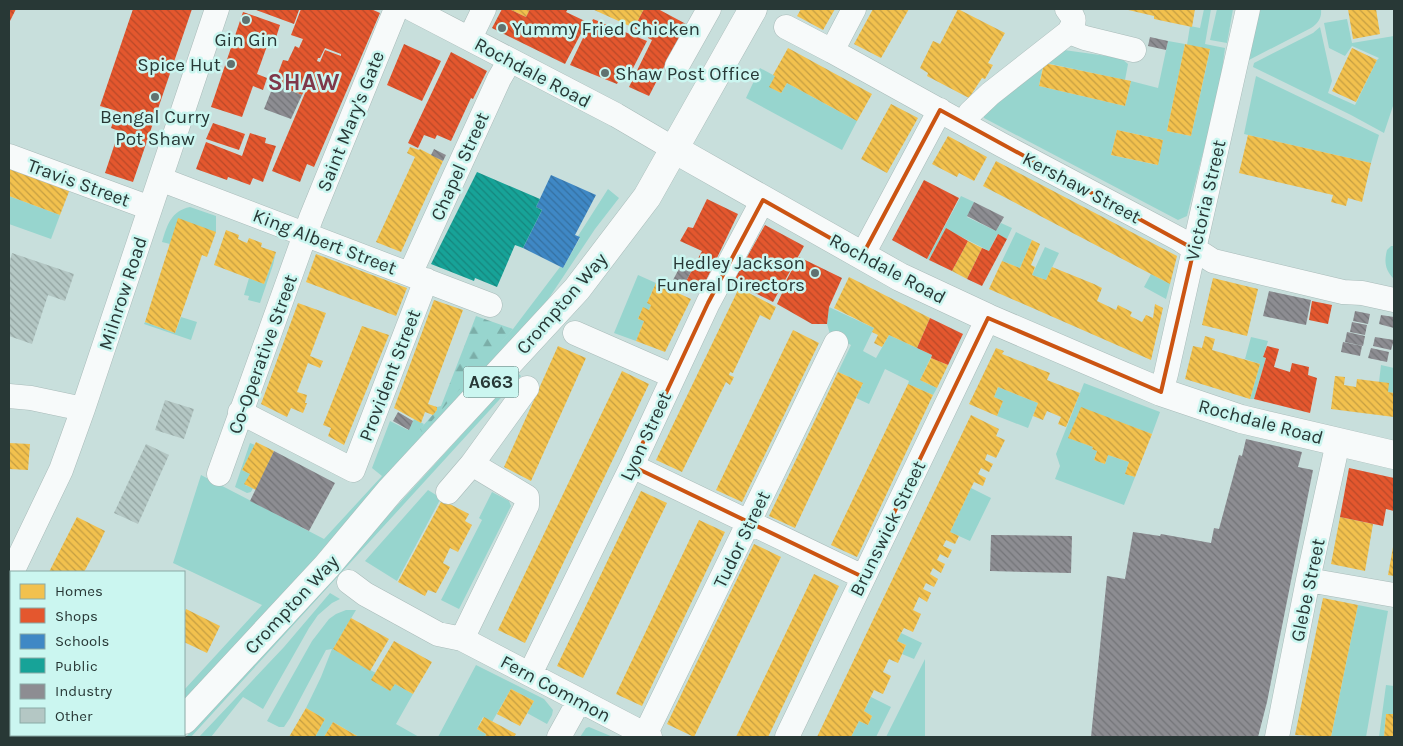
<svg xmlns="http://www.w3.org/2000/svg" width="1403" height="746" font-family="Karla,sans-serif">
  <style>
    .green { fill: #97d5ce; fill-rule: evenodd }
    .forest { fill: url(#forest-firs) }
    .homes { fill: url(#homes-back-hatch) }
    .shops { fill: url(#shops-back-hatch); fill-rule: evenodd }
    .schools { fill: url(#schools-back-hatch) }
    .public { fill: url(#public-back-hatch) }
    .industry { fill: url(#industry-back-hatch) }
    .building { fill: url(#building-back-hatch) }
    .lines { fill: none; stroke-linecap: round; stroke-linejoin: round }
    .minor-casing { stroke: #a9bbb9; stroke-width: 25 }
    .major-casing { stroke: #a9bbb9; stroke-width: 29 }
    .minor { stroke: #f7fafa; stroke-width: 24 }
    .major { stroke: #f7fafa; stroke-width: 28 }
    .marked { fill: none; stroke: #cb5412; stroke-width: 4; stroke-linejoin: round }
    .poi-dot { fill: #607270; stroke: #cbf6f0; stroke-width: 2 }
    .labels { text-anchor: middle; stroke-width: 5; stroke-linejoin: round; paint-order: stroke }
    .shield { fill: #cbf6f0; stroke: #59716e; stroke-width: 1 }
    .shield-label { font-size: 18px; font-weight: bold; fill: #283836 }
    .poi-label { font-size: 19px; fill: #283836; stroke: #cbf6f0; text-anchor: start }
    .street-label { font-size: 19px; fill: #283836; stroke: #cbf6f0 }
    .district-label { font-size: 24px; font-weight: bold; letter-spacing: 1px; fill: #7f384a; stroke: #cbf6f0 }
  </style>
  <defs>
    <pattern id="forest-firs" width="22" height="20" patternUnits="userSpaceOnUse" patternTransform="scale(1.25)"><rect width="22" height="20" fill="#97d5ce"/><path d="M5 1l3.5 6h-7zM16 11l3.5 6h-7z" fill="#7baea8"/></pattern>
    <pattern id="homes-back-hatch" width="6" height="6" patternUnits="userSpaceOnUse" patternTransform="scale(1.25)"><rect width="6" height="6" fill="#f2c14e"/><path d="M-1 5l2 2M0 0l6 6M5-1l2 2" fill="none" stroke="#c49e42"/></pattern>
    <pattern id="shops-back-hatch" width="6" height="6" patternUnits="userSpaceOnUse" patternTransform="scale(1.25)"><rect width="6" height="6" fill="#e4572e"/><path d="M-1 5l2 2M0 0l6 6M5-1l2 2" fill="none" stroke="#b94928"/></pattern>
    <pattern id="schools-back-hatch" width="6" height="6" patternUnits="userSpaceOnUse" patternTransform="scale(1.25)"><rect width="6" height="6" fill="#3f88c5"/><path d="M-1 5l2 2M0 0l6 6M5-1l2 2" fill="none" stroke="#3570a1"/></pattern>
    <pattern id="public-back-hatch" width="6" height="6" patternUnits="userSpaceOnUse" patternTransform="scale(1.25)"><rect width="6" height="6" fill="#17a398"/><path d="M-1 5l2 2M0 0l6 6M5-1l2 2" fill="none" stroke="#15867d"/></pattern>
    <pattern id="industry-back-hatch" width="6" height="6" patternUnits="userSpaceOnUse" patternTransform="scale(1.25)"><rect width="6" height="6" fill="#8d8d92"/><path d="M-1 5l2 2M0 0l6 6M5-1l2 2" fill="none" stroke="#737478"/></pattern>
    <pattern id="building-back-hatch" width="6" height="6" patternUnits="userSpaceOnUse" patternTransform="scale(1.25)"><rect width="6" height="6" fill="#b4c7c4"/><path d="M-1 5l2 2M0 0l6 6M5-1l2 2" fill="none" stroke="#92a3a0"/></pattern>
  </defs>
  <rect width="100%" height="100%" fill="#c8dfdc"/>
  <path class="green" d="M1204 9H1211L1205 44 1225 48 1220 85 1187 216 1178 220 984 118V111L1043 65 1039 86 1125 106 1131 81 1158 88 1168 41 1185 44 1167 131 1191 136 1210 50 1187 45 1190 26 1200 28ZM1117 130 1163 140 1157 165 1111 155Z
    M1217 9H1233L1227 43 1210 40Z
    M1258 9H1321C1322 18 1318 23 1311 28L1247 61Z
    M1347 19 1352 43 1394 36V103L1384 133 1351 115 1253 67 1254 63 1313 33 1320 27 1332 81 1328 93 1355 105 1377 60 1379 58 1352 46 1345 56 1329 48 1324 23Z
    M1064 50 1121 58 1128 64 1125 80 1046 63Z
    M760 68 775 76 770 87 781 93 787 83 857 121 842 150 746 98Z
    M1256 76 1379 135 1371 163 1244 134Z
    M608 189 619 198 595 229 547 301 297 580 184 702V690L262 605 173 563 201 475 324 539 382 476 372 468 390 421 408 430 414 419 424 424 421 429 513 329 560 267 563 268 580 238 578 236Z
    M9 196 60 215 51 239 9 224Z
    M961 196 974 202 967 217 996 231 1001 223 1012 228 1007 239 997 235 989 251 946 229 929 260 927 259Z
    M190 207 216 216V232L170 244 162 242C167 225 171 211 190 207Z
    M1016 232 1032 240 1020 268 1002 261Z
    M1391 246H1394V279C1385 270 1384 262 1387 250Z
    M1045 247 1059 253 1046 280 1032 275Z
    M276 252 273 265 260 303 248 300 249 296 244 295 249 278 264 284Z
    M1151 274 1170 284 1166 299 1144 287Z
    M638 275 656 283 647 303 651 305 649 310 643 308 638 319 644 321 636 341 614 333Z
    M829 307 874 328 863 351 876 358 889 335 932 355 920 380 937 388 933 395 908 384 909 381 885 369 869 404 856 398 863 383 838 372 851 345 830 334 827 324Z
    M181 317 197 322 191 340 144 324 145 322 175 333Z
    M1251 337 1268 341 1263 357 1266 358 1254 399H1250L1260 364 1245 359Z
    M1381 365 1394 368V393L1388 392 1379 382Z
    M518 373 521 376 191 737H186Z
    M1084 383 1160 412 1152 434 1105 417 1069 438 1093 447 1092 449 1097 451 1094 460 1105 464 1108 455 1129 462 1125 474 1135 477 1124 505 1055 479 1060 466 1056 454Z
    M998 387 1038 403 1028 428 997 416 1003 401 994 397Z
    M250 443 255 445 242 470 250 474 245 485 253 488 251 492 247 493 235 487Z
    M971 488 991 498 970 541 950 532Z
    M428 490 441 498 397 581 365 561Z
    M492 492 509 501 511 506 459 609 441 600 482 520 479 518Z
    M330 593 340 599 332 603 318 615 309 628 263 709 243 697 211 737H199L284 647Z
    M1358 605 1388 611 1366 737H1331Z
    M346 610H356L333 649 413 694 396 724 419 737H359L333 722 324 737H315L325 719 306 708 321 677 332 649 326 650 290 718 284 727H279L267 721 312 641 329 619 336 614Z
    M901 633 922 643 914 659 902 654 906 645 897 641Z
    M925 659V737H886Z
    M476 665 544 699 553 710 552 715 547 724 527 713 534 701 511 689 492 722 483 717 477 729 486 734 485 737H438Z
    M1386 685 1394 686V714H1386L1384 737H1379Z
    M871 697 891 707 876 737H851L859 721 868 725 872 716 864 711Z
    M589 727 613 737H580L586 728Z"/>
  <path class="forest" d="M476 316 513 329 422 432 420 429 437 410V407L441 406Z"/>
  <path class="homes" d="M509 9H530L526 17Z
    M592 9H644L634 28Z
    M801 9H835L823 30 797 16Z
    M873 9H909L881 58 854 44Z
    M958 9 1005 33 988 63 993 65 985 79 982 78 969 98 927 76 928 73 920 68 933 41 940 44Z
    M1124 9H1195L1192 27 1154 19V16Z
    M1348 9H1376L1380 34 1353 39Z
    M1185 44 1210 49 1191 136 1167 131Z
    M788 48 872 94 857 121 787 83 781 93 769 87 775 76 773 75Z
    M1352 48 1377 60 1356 102 1332 91Z
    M1044 63 1131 81 1125 106 1039 86Z
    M891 104 918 118 887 173 861 159Z
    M1117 130 1163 140 1158 165 1111 155Z
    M1248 135 1371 163 1362 202 1348 198 1346 206 1331 202 1333 195 1239 173Z
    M948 136 987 157 974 181 959 173 957 177 932 164Z
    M410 147 419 150 420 149 443 161 401 252 376 242 415 157 407 153Z
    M996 161 1177 256 1170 284 983 186Z
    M9 166 70 189 60 215 9 196Z
    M178 218 216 232 207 257 202 255 175 333 145 322Z
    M226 230 239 235 238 239 242 241 247 243 249 238 262 243 261 247 276 252 264 284 214 265Z
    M1032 240 1040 244 1031 265 1035 267 1032 275 1046 280 1052 267 1094 284 1102 288 1097 301 1116 310 1118 305 1132 312 1130 316 1142 322 1146 315 1153 318 1155 304 1163 308 1151 360 989 289 1002 261 1020 268Z
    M968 241 982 248 967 279 952 271Z
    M316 254 407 288 396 316 306 282Z
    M849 277 930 318 917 348 889 335 882 347 874 343 878 335 872 332 874 328 834 308Z
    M1213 278 1258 289 1247 336 1202 325Z
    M656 283 691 299 665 352 636 341 644 321 638 319 643 307 649 310 651 305 647 303Z
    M739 288 776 307 770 320 760 315 733 373 730 372 729 375 734 377 730 385 726 382 682 472 656 460Z
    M434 300 463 310 428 404 437 407V410L433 415 425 412 421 423 394 408Z
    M298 303 326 313 310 356 323 361 320 368 308 363 297 392 307 395 305 403H307L303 413 291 408 287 417 261 404Z
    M362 326 389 335 344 445 328 436 331 428 323 425Z
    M793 330 819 343 742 502 716 490Z
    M1205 336 1215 339 1212 350 1260 364 1250 399 1185 379 1193 346 1202 348Z
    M558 346 586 358 531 481 504 467Z
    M996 348 1004 351 1002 354 1050 373 1047 380 1080 393 1066 427 1058 424 1061 417 1047 411 1043 420 1033 416 1038 403 998 387 994 397 1003 401 997 416 969 404Z
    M931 358 948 365 937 388 920 380Z
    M622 371 649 384 525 643 498 630Z
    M838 372 863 383 795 528 769 516Z
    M1335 376 1345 377 1344 385 1356 387 1357 379 1389 383 1388 392 1394 393V417L1331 409Z
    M908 384 933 395 857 557 831 545Z
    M1081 407 1152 434 1135 477 1125 474 1129 462 1108 455 1105 464 1094 460 1097 451 1092 449 1093 447 1068 438Z
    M971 415 999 429 996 436 1005 440 996 458 987 454 985 460 993 464 989 472 981 468 978 474 986 478 983 486 974 482 971 488 950 532 959 536 955 544 946 540 943 546 952 550 948 558 940 554 937 560 945 564 941 573 933 568 930 574 938 579 934 587 926 583 923 589 931 593 927 602 919 597 913 610 921 614 913 632 904 628 901 633 897 641 906 645 898 663 889 659 883 672 891 676 883 694 874 690 864 711 872 716 868 725 859 721 851 737H817Z
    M256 442 274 451 256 490 244 484 250 474 242 470Z
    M9 443 30 444 28 470 9 469Z
    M641 491 667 503 583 678 557 666Z
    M442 500 469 514 465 521 472 525 458 552 450 548 443 563 450 567 436 593 428 590 425 596 398 582Z
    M77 517 105 531 97 548 84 572H49Z
    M1340 517 1373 524 1365 571 1331 564Z
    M699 520 725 532 642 706 616 694Z
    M754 544 781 557 694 737 667 724Z
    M1393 547H1394V576L1388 575Z
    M814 574 839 586 793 685 768 737H736Z
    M1323 598 1358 605 1336 712 1331 737 1295 735Z
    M186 609 220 626 207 653 184 642V613Z
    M351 618 389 639 370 671 333 649Z
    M394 641 432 662 413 694 395 684 390 691 371 680Z
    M511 689 534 701 520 726 497 714Z
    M306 708 325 719 315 737H289Z
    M1386 714H1394V737H1384Z
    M484 717 516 734 514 737H485L486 734 477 729Z
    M333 722 350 732 359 737H324Z"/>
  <path class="shops" d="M9 9H16L9 23Z
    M133 9H192L133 182 105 173 119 131 111 128 117 111 100 106Z
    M253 9H296L299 10 294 24Z
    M301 9H371L380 13 314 167 307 164 300 182 272 171 311 79 310 78 302 95 274 84 283 60 288 61 295 46 299 48 303 39 291 35ZM325 48 341 54V56L325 50 320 62 317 61 318 58H320Z
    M502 9H509L526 17 530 9H568L566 12 587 22 565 64 492 28Z
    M644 9H658L686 24 649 96 629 87 652 40 648 38 649 35 634 28Z
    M243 12 280 25 273 47 267 46 257 74 267 78 263 90 253 86 242 117 211 107Z
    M593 19 647 41 631 72 624 69 617 84 570 65 583 38 585 39Z
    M404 44 441 61 422 101 387 85Z
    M451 52 487 71 473 99 471 98 451 141 437 135 435 139 424 135 418 148 408 143Z
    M213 123 245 134 239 150 206 139Z
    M250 133 266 138 265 143 276 146 263 182 253 178 250 185 228 177 227 180 196 169 206 142 242 156Z
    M924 180 959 198 927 259 892 240Z
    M707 199 738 214 704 285 698 283 694 290 684 285 702 251 680 241 688 227 693 228Z
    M765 225 804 246 773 302 733 282Z
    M946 228 968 241 952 271 929 260Z
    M998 234 1007 239 982 286 967 279 982 248 989 251Z
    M799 257 842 278 829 307 827 324H812L777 304 783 291 781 290Z
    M1312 301 1332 305 1328 324 1309 320Z
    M930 318 963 334 948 365 931 358 932 355 917 348Z
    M1267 346 1279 349 1274 367 1290 372 1292 363 1309 367 1308 375 1317 378 1310 413 1254 399 1266 358 1263 357Z
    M1349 468 1394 478V511L1386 509 1383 526 1340 517Z"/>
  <path class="schools" d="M551 175 596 195 575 235 580 237 563 268 523 248 542 210 536 207Z"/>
  <path class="public" d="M477 172 540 199 536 207 542 210 523 248 515 245 497 287 475 278 474 281 431 264Z"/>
  <path class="industry" d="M1150 37 1168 41 1166 50 1148 46Z
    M274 84 302 95 291 119 264 109Z
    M434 149 446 155 443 161 431 155Z
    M974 202 1004 217 996 231 967 216Z
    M682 263 693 268 684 285 673 280Z
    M1269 291 1311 300 1306 325 1263 316Z
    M1355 311 1370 314 1368 324 1353 321Z
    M1381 315 1394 317V328L1379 324Z
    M1352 322 1367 325 1365 335 1350 332Z
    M1347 332 1365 336 1363 346 1345 342Z
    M1375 337 1394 340 1391 350 1373 346Z
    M1343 342 1362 346 1360 356 1341 352Z
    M1371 348 1389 352 1387 362 1368 358Z
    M398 412 413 421 409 430 393 421Z
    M1246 439 1302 452 1298 467 1313 470 1267 702 1258 737H1091L1107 576 1125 579 1133 532 1160 536 1161 534 1211 543 1214 528 1219 529 1239 455 1242 456Z
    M274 451 335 483 309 531 250 501Z
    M991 535 1072 536 1071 573 990 571Z"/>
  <path class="building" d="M12 253 74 274 65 301 48 295 32 344 9 336V264Z
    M165 400 194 409 184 439 155 430Z
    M146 444 169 455 138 524 114 513Z"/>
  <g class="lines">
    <defs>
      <path id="minor" d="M412 9 616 115 674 149
        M786 27 832 51 1000 144 1179 239 1213 261 1343 292 1362 293 1394 300
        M1069 32 1085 38 1134 50
        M470 38 484 9
        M832 51 854 9
        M677 66 709 9
        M964 124 970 113 990 94 1069 32C1076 19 1075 20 1067 9
        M9 156 150 208
        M160 179 490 305
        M862 256 940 110
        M410 274 499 79 510 60
        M575 333 673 376
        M1161 392 1166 374 1248 9
        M9 396 31 398 83 409
        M240 412 353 470 426 280
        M472 464 527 497V505L462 639 650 737
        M632 466 863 577
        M219 474 311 218 396 9
        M448 492 472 464 527 388
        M12 572 61 470 83 409 217 9
        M1308 580 1394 595
        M349 582 365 594 438 634 462 639
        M9 650 11 651
        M530 674 632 466 708 303 763 200
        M645 735 836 343
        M559 737 579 701
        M787 737 988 318
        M1277 737 1308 580 1338 442"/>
      <path id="major" d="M674 149 900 277 988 318 1114 372 1161 392 1241 419 1394 455
        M184 720 327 566 390 491 577 289 647 197 753 9
        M169 737 171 735"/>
    </defs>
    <use href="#minor" class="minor-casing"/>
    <use href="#major" class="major-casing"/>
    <use href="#minor" class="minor"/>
    <use href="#major" class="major"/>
  </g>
  <path class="marked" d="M940 110 1194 249 1161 392 988 318 863 577 632 466 708 303 763 200 862 256Z"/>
  <g class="poi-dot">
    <circle cx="246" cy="20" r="5"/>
    <circle cx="502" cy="28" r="5"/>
    <circle cx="231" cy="64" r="5"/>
    <circle cx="605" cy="73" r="5"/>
    <circle cx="155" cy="97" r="5"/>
    <circle cx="815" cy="273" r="5"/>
  </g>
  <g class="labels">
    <rect class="shield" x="463.5" y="366.5" width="55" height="31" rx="4"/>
    <g class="shield-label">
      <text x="491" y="388">A663</text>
    </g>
    <g class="poi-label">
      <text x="512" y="35">Yummy Fried Chicken</text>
      <text x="246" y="46" text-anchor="middle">Gin Gin</text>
      <text x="221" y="71" text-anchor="end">Spice Hut</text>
      <text x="615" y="80">Shaw Post Office</text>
      <text x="155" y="123" text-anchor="middle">Bengal Curry<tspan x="155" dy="22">Pot Shaw</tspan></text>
      <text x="805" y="269" text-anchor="end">Hedley Jackson<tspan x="805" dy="22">Funeral Directors</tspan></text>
    </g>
    <g class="street-label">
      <text transform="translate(533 72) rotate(28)" y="7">Rochdale Road</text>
      <text transform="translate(350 121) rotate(-68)" y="7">Saint Mary's Gate</text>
      <text transform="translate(459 166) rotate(-66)" y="7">Chapel Street</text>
      <text transform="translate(79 182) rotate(20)" y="7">Travis Street</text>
      <text transform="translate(1082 187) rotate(28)" y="7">Kershaw Street</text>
      <text transform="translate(1205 200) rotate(-77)" y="7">Victoria Street</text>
      <text transform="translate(325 241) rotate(21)" y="7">King Albert Street</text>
      <text transform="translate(888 268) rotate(28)" y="7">Rochdale Road</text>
      <text transform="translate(122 293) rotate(-72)" y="7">Milnrow Road</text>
      <text transform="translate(561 303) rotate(-49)" y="7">Crompton Way</text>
      <text transform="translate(262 354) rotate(-70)" y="7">Co-Operative Street</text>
      <text transform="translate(389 375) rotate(-69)" y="7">Provident Street</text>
      <text transform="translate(1261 421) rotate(15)" y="7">Rochdale Road</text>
      <text transform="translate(645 436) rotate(-65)" y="7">Lyon Street</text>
      <text transform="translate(887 528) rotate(-64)" y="7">Brunswick Street</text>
      <text transform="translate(741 539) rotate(-64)" y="7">Tudor Street</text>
      <text transform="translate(1307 590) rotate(-78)" y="7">Glebe Street</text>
      <text transform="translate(291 604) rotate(-47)" y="7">Crompton Way</text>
      <text transform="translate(556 688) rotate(28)" y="7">Fern Common</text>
    </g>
    <g class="district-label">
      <text x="304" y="90">SHAW</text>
    </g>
  </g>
  <rect width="1403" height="746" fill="none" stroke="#283836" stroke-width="20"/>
  <rect x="10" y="571" width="175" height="165" fill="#cbf6f0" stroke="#8aaaa6"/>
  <rect x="20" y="584" width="25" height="15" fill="#f2c14e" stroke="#8aaaa6"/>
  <text x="55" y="596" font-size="15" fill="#283836">Homes</text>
  <rect x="20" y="608" width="25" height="15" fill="#e4572e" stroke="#8aaaa6"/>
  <text x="55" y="621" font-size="15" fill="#283836">Shops</text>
  <rect x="20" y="634" width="25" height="15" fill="#3f88c5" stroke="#8aaaa6"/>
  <text x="55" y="646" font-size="15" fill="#283836">Schools</text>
  <rect x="20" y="658" width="25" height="15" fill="#17a398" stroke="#8aaaa6"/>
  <text x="55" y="671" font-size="15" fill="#283836">Public</text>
  <rect x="20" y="684" width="25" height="15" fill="#8d8d92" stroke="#8aaaa6"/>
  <text x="55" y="696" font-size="15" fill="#283836">Industry</text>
  <rect x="20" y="708" width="25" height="15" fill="#b4c7c4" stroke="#8aaaa6"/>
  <text x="55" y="721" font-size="15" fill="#283836">Other</text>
</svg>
